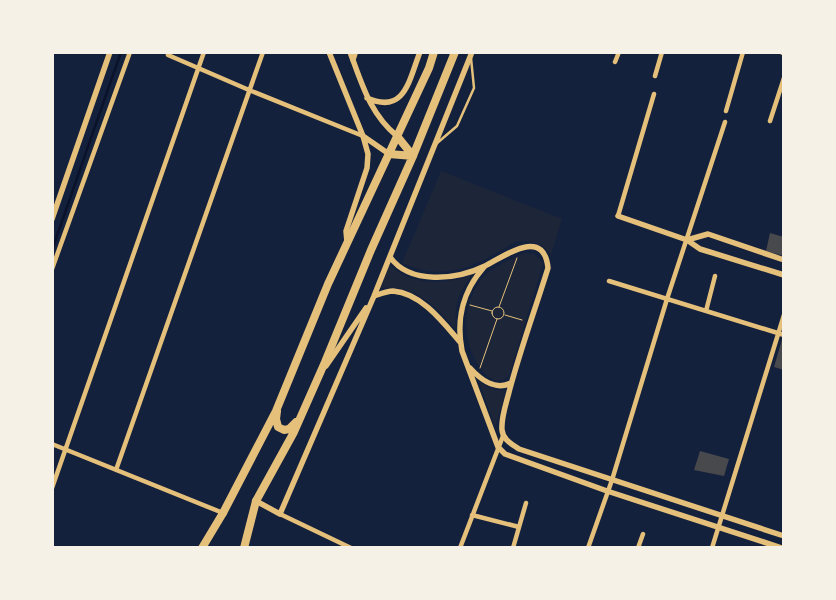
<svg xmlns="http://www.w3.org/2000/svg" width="836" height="600" font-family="'Varela Round',sans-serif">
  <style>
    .green { fill: #1d2539 }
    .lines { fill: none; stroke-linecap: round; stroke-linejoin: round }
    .stream { stroke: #0b132b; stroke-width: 2.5 }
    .building { fill: #48494c }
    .path { stroke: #e5c07b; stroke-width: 1 }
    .service { stroke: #e5c07b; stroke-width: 2.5 }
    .minor { stroke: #e5c07b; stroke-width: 4.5 }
    .tertiary { stroke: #e5c07b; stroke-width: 5.5 }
    .primary { stroke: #e5c07b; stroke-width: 8 }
    .trunk { stroke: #e5c07b; stroke-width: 8 }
  </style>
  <rect width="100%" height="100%" fill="#14213d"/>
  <path class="green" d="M441 171 562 219 551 255C542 243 529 239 515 242 477 265 447 283 402 263Z
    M524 253 534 254 543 263 509 376C488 394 469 352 467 336 464 318 469 296 480 281 490 267 509 261 524 253Z
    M389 265C412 286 444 285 472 275 457 295 454 306 456 330 435 306 415 284 381 288Z
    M479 381C487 387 495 392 506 390L495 428Z"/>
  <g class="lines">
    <path class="stream" d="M52 250 121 52"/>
  </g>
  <path class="building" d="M770 233 784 237V256L766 251Z
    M783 336H784V370L774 367Z
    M700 451 729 459 724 476 694 470Z"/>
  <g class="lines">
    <path class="path" d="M470 305 492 311
      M499 307 517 258
      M492 313a6 6 0 1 1 12 0a6 6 0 1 1-12 0Z
      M505 315 522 320
      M480 368 497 319"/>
    <path class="service" d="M436 144 457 126 474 88 471 58"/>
    <path class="minor" d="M168 55 249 90 363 136
      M353 61 356 52
      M615 62 619 52
      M655 76 662 52
      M726 111 743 52
      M770 121 784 78
      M618 216 654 94
      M52 269 130 52
      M609 281 784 335
      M706 311 715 276
      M52 444 223 513
      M116 470 263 52
      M52 488 204 52
      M280 514 351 548
      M472 515 519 527
      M460 548 503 436
      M513 548 526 503
      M588 548 612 480 667 299 725 122
      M638 548 643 534
      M712 548 784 315"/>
    <path class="tertiary" d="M329 52 363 136 389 154
      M350 52C362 84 370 114 397 136
      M782 52 784 53
      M367 98C405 115 409 80 420 52
      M618 216 687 240 700 249 784 275
      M52 219 110 52
      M687 240 708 234 784 260
      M347 242 346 231 367 168 368 154 363 136
      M390 257C410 285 456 280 485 266 503 257 544 226 548 268 535 310 519 353 508 396 505 407 501 419 502 430 503 440 512 444 519 449L784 536
      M484 267C462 292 456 319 462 351L498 447 505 454 607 491 782 548
      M374 296C380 294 387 291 393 291 421 293 443 322 460 342
      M326 366 366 308
      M470 368C481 380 495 391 511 383
      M256 501 280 514 374 296 472 52"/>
    <path class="primary" d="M397 136 413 156
      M389 154 413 156
      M277 411 276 419 278 427 284 430 289 429 296 422
      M256 501 294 432 325 362 371 250 413 156 455 52
      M223 513 276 411 328 284 429 68 434 52"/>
    <path class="trunk" d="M202 548 223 513
      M244 548 256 501"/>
  </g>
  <rect width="836" height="600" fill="none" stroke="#f6f1e7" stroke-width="108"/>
</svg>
